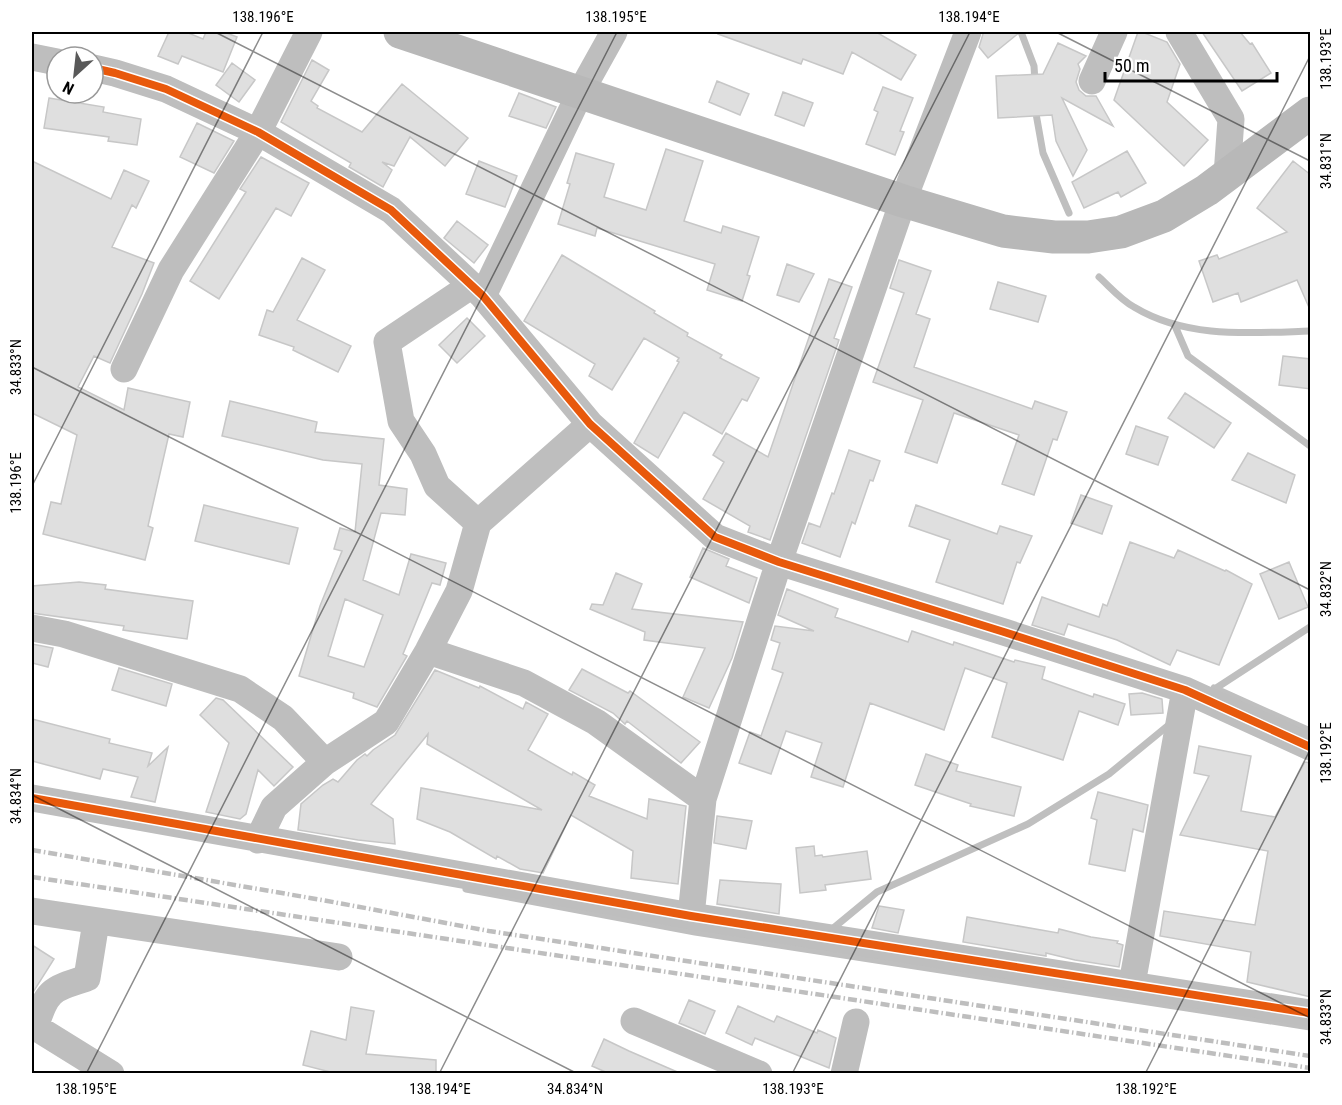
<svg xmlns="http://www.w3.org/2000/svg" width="1342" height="1105" font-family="'Roboto Condensed',sans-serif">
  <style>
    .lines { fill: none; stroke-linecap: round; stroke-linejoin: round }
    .stream { stroke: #bfbfbf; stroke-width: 7 }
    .building { fill: #dfdfdf; stroke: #c7c7c7; stroke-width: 1.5; fill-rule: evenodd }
    .street { stroke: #bebebe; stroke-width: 27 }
    .secondary { stroke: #b8b8b8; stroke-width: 33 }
    .rail { stroke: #bebebe; stroke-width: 4.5; stroke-dasharray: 9 3 1.5 3; stroke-linecap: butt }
    .cycleway-casing { stroke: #fff; stroke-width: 11 }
    .cycleway { stroke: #e8590c; stroke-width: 8 }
    .ticks { fill: none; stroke: #000; stroke-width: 1.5; stroke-opacity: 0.45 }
    .neatline { fill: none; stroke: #000; stroke-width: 2 }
    .ticks-label { font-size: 15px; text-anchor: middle; fill: #000 }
  </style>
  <rect width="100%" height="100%" fill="#fff"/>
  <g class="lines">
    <path class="stream" d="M1021 32 1034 66 1035 82
      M1035 108 1043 153 1069 213
      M1099 277C1110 287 1121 300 1134 307 1187 339 1250 333 1310 331
      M1175 326 1188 356 1310 446
      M1214 688 1310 731
      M1207 694 1310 627
      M466 889 695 932 1310 1027
      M831 930 877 892 1028 824 1109 774 1170 724"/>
  </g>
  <path class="building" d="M169 32H186L203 39 206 32H224L237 37 223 72 182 56 178 64 158 56Z
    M719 32H876L916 55 901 80 852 52 843 74 803 59 801 64 718 34Z
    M986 32H1020L988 58 979 47 983 34Z
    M1138 32H1142L1167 42 1180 64 1167 102 1208 140 1184 166 1114 100Z
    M1202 32H1240L1250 44 1252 43 1271 73 1242 91Z
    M1058 43 1086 56 1078 64 1080 69 1076 82 1079 90 1086 96H1096L1113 126 1062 98 1087 150 1073 176 1056 141 1052 115 998 118 996 76 1043 74Z
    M312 60 329 70 311 101 318 106 317 108 362 132 402 84 468 138 445 166 410 137 394 166 382 162 392 170 383 187 349 167 351 163 281 122Z
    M232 63 255 80 239 102 216 85Z
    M717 81 749 94 740 115 709 102Z
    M883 87 913 98 900 131 904 132 895 155 866 144 878 112 874 110Z
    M783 92 813 103 804 126 775 115Z
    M519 93 556 107 546 128 509 116Z
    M49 98 104 107 103 112 141 119 137 145 108 141 109 137 44 128Z
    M197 123 234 141 214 173 180 157Z
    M666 149 703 161 684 221 721 233 723 226 759 237 747 275 750 276 742 301 707 290 715 264 597 228 595 236 558 224 570 184 567 183 576 153 614 164 604 197 646 210Z
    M1127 151 1146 183 1121 197 1118 192 1084 208 1072 182Z
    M261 157 309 183 291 216 276 208 219 299 190 281 246 192 240 189Z
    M32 161 111 199 124 170 149 181 136 208 132 205 112 247 154 263 142 294 110 363 94 356 78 387 124 410 128 388 190 402 183 437 169 434 148 526 153 528 145 560 43 534 51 502 61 504 77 435 32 413Z
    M479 161 517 176 505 207 466 194Z
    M1293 161 1311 175V312L1297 280 1241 302 1238 293 1213 302 1199 261 1217 255 1219 259 1287 232 1257 208Z
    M457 221 488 245 474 263 444 238Z
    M562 255 655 311 654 313 688 333 687 336 722 355 720 358 759 378 747 401 742 399 722 434 684 412 658 458 634 443 679 362 677 361 679 358 644 338 612 390 589 376 595 364 524 321Z
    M302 258 325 270 297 320 351 346 338 372 293 350 294 347 259 335 267 310 273 312Z
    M899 260 931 271 916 314 930 319 914 367 1032 409 1035 401 1067 412 1057 440 1053 439 1034 495 1002 484 1019 435 954 413 937 463 905 452 923 400 873 382 904 293 890 288Z
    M787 264 814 274 799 302 777 295Z
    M829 279 852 287 834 338 839 340 770 540 748 532 750 526 703 499 724 462 713 455 726 433 768 457Z
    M998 282 1046 296 1038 322 990 309Z
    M467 318 485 336 457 363 439 345Z
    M1283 356 1311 359V389L1279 385Z
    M1185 393 1231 423 1214 448 1168 418Z
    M230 401 317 422 315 432 384 439 379 485 407 489 405 515 381 513 363 580 399 595 411 554 446 563 440 585 432 583 403 654 407 656 377 707 353 698 354 693 299 676 320 606 342 551 334 549 340 528 355 532 362 464 323 460 222 436ZM345 599 383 615 364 667 328 656Z
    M1136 426 1168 437 1158 465 1126 454Z
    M849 450 880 461 873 481 870 480 855 524 852 522 840 557 802 543 809 523 820 527 832 493 834 494Z
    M1248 453 1295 475 1286 503 1232 480Z
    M1081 495 1112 506 1102 534 1071 523Z
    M204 505 298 528 289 564 195 541Z
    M916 505 997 534 1000 526 1032 536 1020 563 1017 562 1003 604 936 582 950 540 909 526Z
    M1130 542 1174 558 1178 550 1225 571 1226 570 1252 584 1219 665 1177 650 1170 665 1117 640 1068 624 1064 635 1032 625 1042 597 1099 617 1103 604 1107 606Z
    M703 548 729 559 726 566 757 578 749 603 690 577Z
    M1289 562 1308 607 1279 619 1260 574Z
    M616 573 642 584 632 609 743 622 732 658 709 708 683 697 705 648 644 640 645 632 590 609 592 604 603 605Z
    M79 582 106 585 105 589 193 601 187 639 123 630 124 626 32 613V586Z
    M787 589 838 609 835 617 908 642 912 631 953 645 954 642 1014 662 1015 660 1045 667 1042 679 1093 697 1094 694 1125 704 1118 725 1079 711 1063 760 992 737 1007 683 965 668 944 730 870 703 843 787 811 777 822 743 786 731 771 774 739 763 750 732 761 736 783 673 772 669 780 643 771 640 775 626 814 631 778 615Z
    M32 644 53 648 48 667 32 663Z
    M119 668 172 684 166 706 112 690Z
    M582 669 628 693 630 691 700 742 681 763 627 721 625 724 613 713 569 690Z
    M435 670 479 688 480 686 523 709 526 702 548 714 528 750 572 775 573 772 595 785 589 796 647 819 649 799 686 806 678 884 631 878 633 851 571 815 543 873 520 869 497 856 496 859 450 832 417 819 421 788 542 810 427 744 428 734 371 804 393 819 395 844 358 840 298 830 301 804 323 785 333 779 338 782 357 760 365 754 367 756 373 750 395 735Z
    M1142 693 1162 699 1163 713 1131 715 1129 694Z
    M216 698 223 700 293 767 274 786 258 770 246 814 240 819 206 812 229 743 200 715Z
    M32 719 110 739 109 743 152 753 148 766 168 747 155 802 131 797 138 777 103 769 100 779 32 761Z
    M1199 746 1251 756 1241 811 1275 817 1305 762 1311 763V997L1247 982 1251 952 1160 936 1164 911 1255 925 1268 851 1180 835 1209 776 1194 773Z
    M926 754 958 765 956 771 1021 787 1014 816 970 806 971 804 915 785Z
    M1098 792 1148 805 1143 832 1133 829 1125 871 1089 864 1097 820 1091 818Z
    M717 816 752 821 746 849 714 843Z
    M814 846 815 856 822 855 823 857 867 851 871 879 825 885 826 890 800 893 796 848Z
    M720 880 781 884 779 914 717 904Z
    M879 906 904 910 898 933 872 928Z
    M967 917 1058 933 1059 929 1091 937 1118 941 1117 943 1123 945 1119 967 1075 960 1046 953V956L963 942Z
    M32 945 54 959 32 994Z
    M689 1000 715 1011 705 1034 679 1023Z
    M738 1006 774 1022 777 1016 817 1033 818 1030 836 1038 829 1068 755 1038 752 1045 726 1033Z
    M351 1007 374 1011 366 1054 436 1060V1074H338L303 1065 311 1031 346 1040Z
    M604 1039 629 1051 682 1074H610L592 1066Z"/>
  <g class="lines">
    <path class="street" d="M1179 32 1231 119 1227 175
      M32 57 57 62
      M93 68 115 73 166 89 258 132 391 210 483 296 590 424 715 537 779 562 1004 632 1185 690 1310 747
      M1092 81 1114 32
      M472 285 387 342 401 421 423 454 437 486 478 523
      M483 296 580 93 614 32
      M124 369 171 270 258 132 309 32
      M32 628 64 634 240 689 283 718 325 762
      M428 651 524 683 596 722 703 799
      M32 798 691 916 1310 1013
      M258 840 274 807 325 762 386 722 428 651 459 591 478 523 590 424
      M32 911 339 957
      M691 916 703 799 779 562 903 201 968 32
      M1132 984 1185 690
      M634 1021 759 1074
      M32 1025 111 1074
      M35 1027C48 990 49 990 87 978L96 922
      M844 1074 856 1022"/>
    <path class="secondary" d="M400 32 903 201 1003 231 1054 237H1088L1121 232 1164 216 1207 190 1310 113"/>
    <path class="rail" d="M32 850 322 900 489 931 1310 1056
      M32 877 1310 1068"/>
    <defs>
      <path id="cycleway" d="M93 68 115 73 166 89 258 132 391 210 483 296 590 424 715 537 779 562 1004 632 1185 690 1310 747
        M32 798 691 916 1310 1013"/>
    </defs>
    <use href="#cycleway" class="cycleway-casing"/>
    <use href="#cycleway" class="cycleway"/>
  </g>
  <path class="ticks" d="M215 32 1310 590M1056 32 1310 161M32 367 1310 1018M32 486 263 32M32 795 578 1074M86 1074 617 32M439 1074 970 32M792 1074 1310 56M1145 1074 1310 750"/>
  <rect width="1342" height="1105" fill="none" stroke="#ffffff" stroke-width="66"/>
  <g transform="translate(75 75) rotate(207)"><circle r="28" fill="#ffffff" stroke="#999999" stroke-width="1.5"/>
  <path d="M0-4.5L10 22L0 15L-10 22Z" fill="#595959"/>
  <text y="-9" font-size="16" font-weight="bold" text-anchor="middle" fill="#000000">N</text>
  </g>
  <path d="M1105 72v9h172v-9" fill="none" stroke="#000000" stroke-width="3"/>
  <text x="1114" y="72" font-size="18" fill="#000000" stroke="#ffffff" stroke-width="4.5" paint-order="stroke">50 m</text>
  <rect x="33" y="33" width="1276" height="1039" class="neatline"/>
  <g class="ticks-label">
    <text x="263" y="22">138.196°E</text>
    <text x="616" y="22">138.195°E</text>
    <text x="969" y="22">138.194°E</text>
    <text transform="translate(1326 59) rotate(-90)" y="5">138.193°E</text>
    <text transform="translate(1326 161) rotate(-90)" y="5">34.831°N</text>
    <text transform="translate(16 367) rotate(-90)" y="5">34.833°N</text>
    <text transform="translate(16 483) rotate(-90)" y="5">138.196°E</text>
    <text transform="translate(1326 589) rotate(-90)" y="5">34.832°N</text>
    <text transform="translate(1326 753) rotate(-90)" y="5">138.192°E</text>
    <text transform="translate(16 796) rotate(-90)" y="5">34.834°N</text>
    <text transform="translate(1326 1017) rotate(-90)" y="5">34.833°N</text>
    <text x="86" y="1094">138.195°E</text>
    <text x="440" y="1094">138.194°E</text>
    <text x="575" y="1094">34.834°N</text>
    <text x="793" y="1094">138.193°E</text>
    <text x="1146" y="1094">138.192°E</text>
  </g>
</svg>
